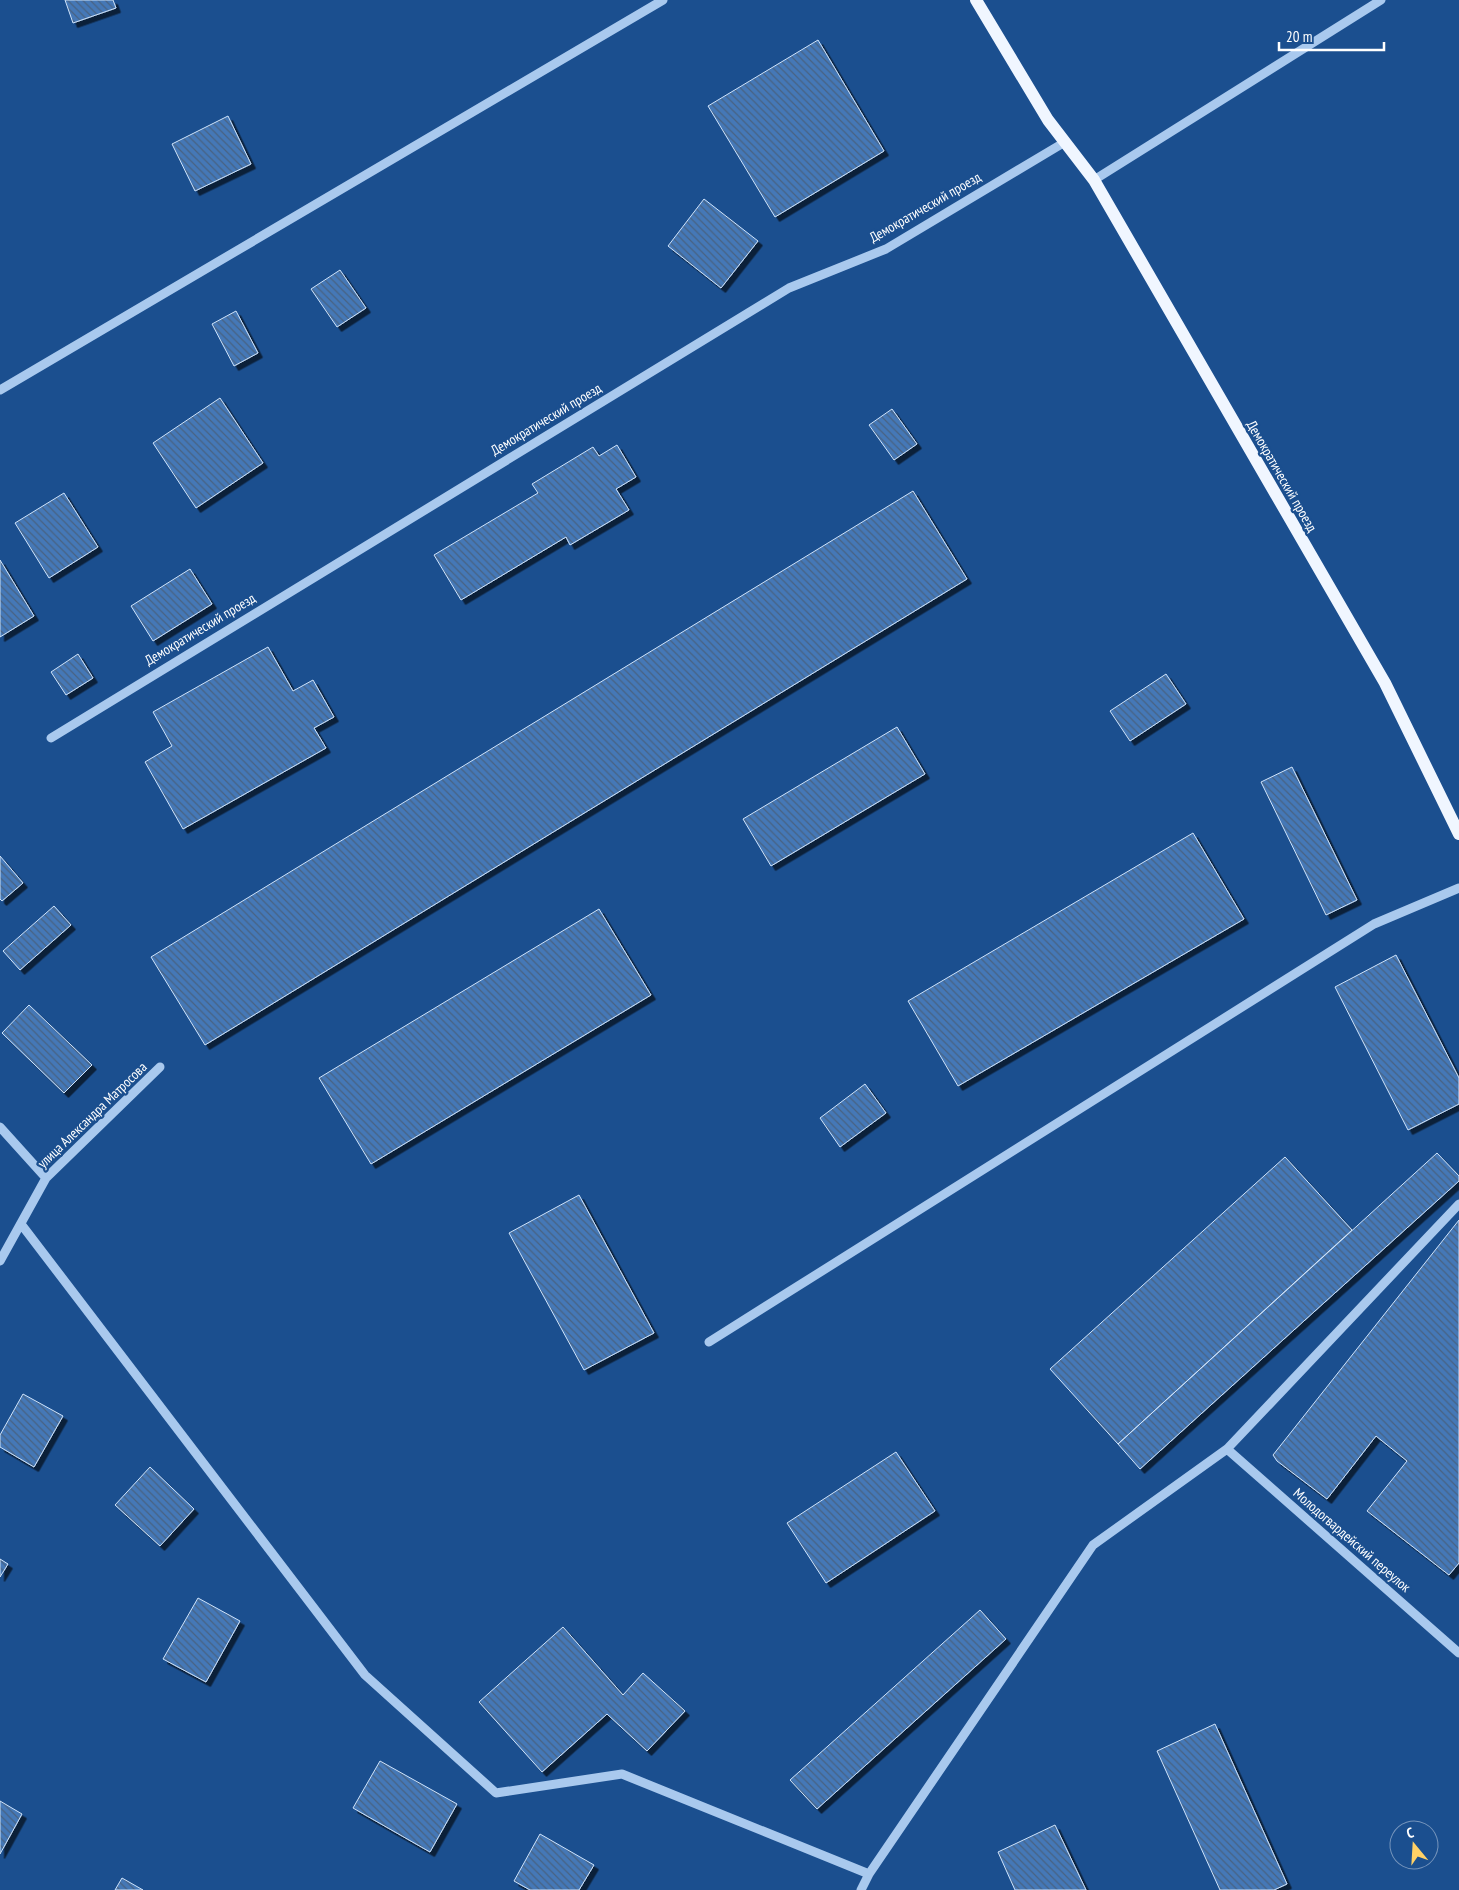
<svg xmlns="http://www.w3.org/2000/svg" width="1459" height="1890" font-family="'PT Sans Narrow',sans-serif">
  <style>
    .building { fill: url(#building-back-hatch); stroke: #cfe3fa; filter: url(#shadow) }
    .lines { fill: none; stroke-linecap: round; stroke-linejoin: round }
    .minor { stroke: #a9c9ee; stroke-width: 9 }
    .major { stroke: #f0f6ff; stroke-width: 12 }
    .labels { text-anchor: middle; stroke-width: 4.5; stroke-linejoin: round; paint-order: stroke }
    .street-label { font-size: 14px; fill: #fff; stroke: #1b4f8f }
  </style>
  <defs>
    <pattern id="building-back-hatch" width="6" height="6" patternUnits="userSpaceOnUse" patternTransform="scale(1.25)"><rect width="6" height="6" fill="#4478b7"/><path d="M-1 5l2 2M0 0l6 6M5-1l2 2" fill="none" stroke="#486282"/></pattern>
    <filter id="shadow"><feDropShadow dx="4.5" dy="4.5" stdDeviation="0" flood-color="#0009"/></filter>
  </defs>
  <rect width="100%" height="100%" fill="#1b4f8f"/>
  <path class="building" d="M65 0H113L116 8 73 23Z
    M818 40 884 151 775 217 708 106Z
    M228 116 251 164 195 191 172 144Z
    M704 199 758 241 721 288 668 246Z
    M340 270 366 308 337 327 311 289Z
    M236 311 258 353 234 366 212 324Z
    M220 398 263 463 196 508 153 443Z
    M892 409 917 444 894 460 869 425Z
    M617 445 636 477 616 489 629 510 570 545 566 537 461 600 434 555 538 493 532 484 593 447 599 456Z
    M913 491 967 579 205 1045 151 957Z
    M64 493 98 547 49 578 15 523Z
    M0 560 34 616 0 637Z
    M190 569 212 604 153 641 131 606Z
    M268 647 293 691 313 680 334 717 314 728 326 748 183 829 145 762 172 746 153 712Z
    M78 654 93 678 66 695 51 672Z
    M1166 674 1186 704 1130 741 1110 711Z
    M897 727 925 774 771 866 743 819Z
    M1292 767 1357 900 1326 915 1261 782Z
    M1193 833 1244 919 958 1086 908 1001Z
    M0 856 23 883 2 901 0 899Z
    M54 906 71 925 20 970 3 951Z
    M599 909 651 995 371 1164 319 1078Z
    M1396 955 1459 1078V1104L1408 1130 1335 987Z
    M29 1005 92 1065 64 1093 2 1033Z
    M865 1084 886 1113 840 1147 820 1118Z
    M1437 1153 1459 1176V1181L1140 1469 1118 1444Z
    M1285 1157 1352 1230 1118 1444 1050 1369Z
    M579 1195 654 1333 584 1370 509 1233Z
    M1459 1220V1563L1449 1575 1367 1511 1407 1461 1376 1436 1327 1499 1277 1461 1273 1455Z
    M23 1394 63 1416 34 1467 0 1447V1435Z
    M896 1452 935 1511 826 1583 787 1523Z
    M150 1467 194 1509 160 1546 115 1505Z
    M0 1559 8 1564 0 1577Z
    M198 1598 240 1621 206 1682 163 1659Z
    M980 1610 1006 1639 817 1809 790 1780Z
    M563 1627 623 1695 643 1673 685 1711 647 1751 607 1714 542 1772 479 1702Z
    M1215 1724 1287 1884 1274 1890H1220L1157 1751Z
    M380 1761 457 1804 430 1852 353 1808Z
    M0 1801 22 1814 0 1854Z
    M1055 1825 1086 1890H1015L998 1852Z
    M540 1834 594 1865 579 1890H530L514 1881Z
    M122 1878 143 1890H115Z"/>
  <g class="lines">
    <path class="minor" d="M1094 180 1381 0
      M0 390 663 0
      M51 738 789 288 886 249 1065 142
      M0 1127 46 1178
      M21 1224 365 1675 496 1793 622 1774 869 1874
      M0 1261 46 1178 160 1067
      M709 1342 1374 924 1459 888
      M1227 1449 1459 1653
      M861 1890 869 1874 1093 1545 1227 1449 1459 1204"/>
    <path class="major" d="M976 0 1048 120 1094 180 1385 683 1459 834"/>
  </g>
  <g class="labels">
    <g class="street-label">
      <text transform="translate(925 207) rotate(-30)" y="5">Демократический проезд</text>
      <text transform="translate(546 419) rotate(-31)" y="5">Демократический проезд</text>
      <text transform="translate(1282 476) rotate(60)" y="5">Демократический проезд</text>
      <text transform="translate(200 629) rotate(-31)" y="5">Демократический проезд</text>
      <text transform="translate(92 1115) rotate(-44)" y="5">улица Александра Матросова</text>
      <text transform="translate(1352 1540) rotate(41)" y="5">Молодогвардейский переулок</text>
    </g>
  </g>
  <g transform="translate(1414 1845) rotate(342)"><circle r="24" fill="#1b4f8f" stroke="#7695bc"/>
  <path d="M0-4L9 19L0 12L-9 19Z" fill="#ffd166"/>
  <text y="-8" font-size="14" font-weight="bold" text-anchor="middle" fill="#ffffff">С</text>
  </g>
  <path d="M1279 42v8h105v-8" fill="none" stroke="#ffffff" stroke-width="2.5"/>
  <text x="1286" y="42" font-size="15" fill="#ffffff" stroke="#1b4f8f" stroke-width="4" paint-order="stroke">20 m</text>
</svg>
